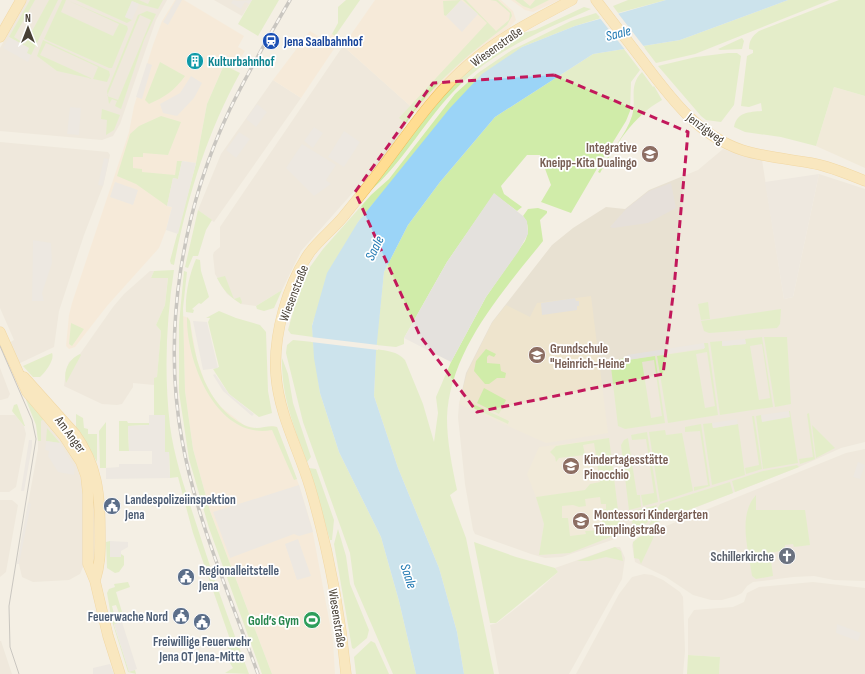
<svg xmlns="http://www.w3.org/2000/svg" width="865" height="674" font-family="'Sofia Sans Condensed',sans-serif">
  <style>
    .residential { fill: #e8e1d2 }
    .commercial { fill: #f8e5cd }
    .industrial { fill: #e6e0da }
    .education { fill: #eee4cd }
    .green { fill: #d0eca9; fill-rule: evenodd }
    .parking { fill: #e4e1dd }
    .water { fill: #9bd4f7 }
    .pier { fill: #f4efe4 }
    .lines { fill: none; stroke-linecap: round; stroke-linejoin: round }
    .primary-casing { stroke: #eebd58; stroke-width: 11 }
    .primary { stroke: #ffdd92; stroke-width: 10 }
    .tram { stroke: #959595; stroke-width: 1 }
    .rail-casing { stroke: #959595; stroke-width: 3.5 }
    .rail { stroke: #fff; stroke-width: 2; stroke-dasharray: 6; stroke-linecap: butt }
    .marked { fill: none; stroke: #c2185b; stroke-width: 3; stroke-dasharray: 8 5; stroke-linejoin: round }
    .labels { text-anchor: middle; stroke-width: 3.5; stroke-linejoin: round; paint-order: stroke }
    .transit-label { font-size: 13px; font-weight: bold; fill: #164399; stroke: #fff; text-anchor: start }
    .street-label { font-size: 13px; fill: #473f34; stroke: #fff }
    .culture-label { font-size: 13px; font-weight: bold; fill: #0d838f; stroke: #fff; text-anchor: start }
    .education-label { font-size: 13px; font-weight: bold; fill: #785e54; stroke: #fff; text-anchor: start }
    .service-label { font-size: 13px; font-weight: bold; fill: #4e5e75; stroke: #fff; text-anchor: start }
    .worship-label { font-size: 13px; font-weight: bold; fill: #5b616d; stroke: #fff; text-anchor: end }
    .leisure-label { font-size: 13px; font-weight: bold; fill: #27864d; stroke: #fff; text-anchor: end }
    .water-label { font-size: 14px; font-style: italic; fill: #227ab3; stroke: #fff }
  </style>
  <rect width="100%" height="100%" fill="#f4efe4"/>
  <path class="residential" d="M27 0H167L156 20 120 124 113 136 102 140 0 131V48Z
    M214 0H252L242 16Z
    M343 46 415 110 388 153 301 251 282 290 256 306 241 304 227 294 215 274 213 255 214 252 220 247V227Z
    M273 80 301 98 214 222 198 210 221 154Z
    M0 142 108 152 110 155 103 186 84 235 59 311 54 347 18 364 9 343 14 340 0 308Z
    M723 149 762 160 784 299 793 297 819 174 865 189V442L841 448 799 467 638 530 632 529 629 525 622 526 621 534 612 540 562 557 545 558 531 554 475 534 473 530 465 484 458 417 459 404 466 373 492 322 552 245 573 228 606 207 625 209 649 190 698 170Z
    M150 271H154L151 278 168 277 165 305 156 325 161 331 157 378H154V385L133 383V387L122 404 117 405 102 404 64 386 66 371 69 362 80 354 113 307 124 294Z
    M0 368 10 394 8 398 1 400H0Z
    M0 415H15L24 426 26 434 16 487 9 492H0Z
    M44 419 59 437 75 461 82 478 84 499 83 567 80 574 69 580 33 582 22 577 19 564H17L38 449V441H41V421Z
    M865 449V581L834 580 814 576 793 577 753 582 747 586 742 593 736 596 722 600H711L693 595 666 577 635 562 632 545 633 542 639 537 846 453Z
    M0 500H12L18 505 6 572 0 577Z
    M615 547H620L625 558 622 579 569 674H499L490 625 497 623 534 594 558 572 555 568Z
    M644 574 652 575 663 580 680 592 683 597 685 651 683 674H576L619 594 632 577Z
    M813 582 865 588V674H719L720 657 688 655V619L694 610 733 607 744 602 747 593 759 587Z
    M0 641H1L12 674H0Z"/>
  <path class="commercial" d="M175 0H184L244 36 238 47 245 51 233 69 224 65 207 104 196 163 182 161 178 179 167 206 172 207 166 230 159 248 107 306 75 347 69 349 66 346 69 315 72 303 129 132 134 106 153 45 162 21Z
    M375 0H501L513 11 516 20 509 28 467 60 418 113 343 46Z
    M511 0H560L533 12 525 10Z
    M310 31 326 41 332 34 340 40 301 98 273 80Z
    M183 316 189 318 190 321 197 360 205 382 213 397 222 408 244 425 257 429 273 426 277 427 299 485 312 528 333 641 335 674H272L210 511 193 449 185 391Z"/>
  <path class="industrial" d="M819 174 793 297 784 299 765 182Z
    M671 183 676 208 648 223 613 228 610 227 626 209 649 191Z"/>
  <path class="education" d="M834 87 865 96V168L816 146Z
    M591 296 608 433 546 443 459 404 467 373 492 323 506 305 530 317 537 303Z
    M609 438 620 526 618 534 570 553 539 555 544 524 536 497 527 474 539 447Z"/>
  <path class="green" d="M30 0H35L14 37 25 44 49 0H58L31 55 26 53 29 48 9 37Z
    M62 0H66L61 12 113 36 119 24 67 0 127 26 128 29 112 68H109L44 39Z
    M76 0H139L148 4 150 0H163L158 9 139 4 132 1 125 17 132 20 127 23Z
    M252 0H279L258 36 238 24Z
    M346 0H360L335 36 332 34 338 23V7Z
    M461 0 446 16 444 15 443 1Z
    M463 0H466L496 31 509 20 510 13 496 1 490 0H498L511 12 512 16 507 25C469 54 433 83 406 123L399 118 487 23Z
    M515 0H523L530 6 535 0H549L531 9 523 6Z
    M628 0H666L618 13 613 6Z
    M788 0H830L695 54 656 63 643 46 680 40Z
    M839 0H865V96L834 87 816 146 781 137 745 132 734 127C737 112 749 112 762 111L761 103 749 107 741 106 747 56 753 53V50L749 49C749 41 752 36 759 31Z
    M584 7 591 9C541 31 490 52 452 93 422 125 401 165 368 193L448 89 488 53 523 33 535 30Z
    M147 11 156 14 144 40 121 109 115 106 117 101 112 99 109 104 107 91 138 15ZM140 15 151 20 118 100 107 96Z
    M596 13 601 18 575 26 522 47 397 175 358 222 317 311 312 325 313 337 291 334 288 330 300 287 310 267 323 249 371 195 389 179 455 94 478 73 512 50 571 21Z
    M742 38 744 41 742 49 720 50 718 49Z
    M43 40 109 71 110 75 107 82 57 71 37 56ZM46 43 98 67 93 79 40 55Z
    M624 49 640 70 631 82 630 111 626 121 602 160 571 213 541 202 551 185 540 155H527L501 186 504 194 522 207 517 211 494 194 447 262 404 338V344L396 347 376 345 384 272 408 225 440 182 495 117 593 54Z
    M728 53H737L741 56 734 105 721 122 706 120 701 116 658 66 696 57Z
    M160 62 185 76C175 90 165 97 149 104L145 100Z
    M224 65 240 73C207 133 187 198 174 265L171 264 170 261 196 163 207 104Z
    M642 72 653 87 654 86 662 100C633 116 616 145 600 173L598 172C608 155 626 135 632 116 637 100 628 86 642 72Z
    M102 109 120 115 114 130 106 135 107 120 101 119Z
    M161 116 181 122 168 155 143 153V157H133V168L142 169V172L175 175 177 161H182L178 179 173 178 167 206 136 184 117 176 130 134 139 126Z
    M538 208 547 211V213L540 220 543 241C503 291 449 351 447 418 447 442 452 466 457 490L450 495 466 538 494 674H464L457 632 439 568 398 468 374 396 376 349C387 351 397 351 405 360L423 404 434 442 438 413 436 397 451 362 486 297 525 241C529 232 529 223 523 216L528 209Z
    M198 210 212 220 206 230 198 256H193L188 268 185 267Z
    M196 259 200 260 201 271 209 297 201 304 199 303 192 309 194 310 193 313 186 312C185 295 189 275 196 259Z
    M174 270C166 322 164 374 170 426 174 456 184 486 193 514 210 568 229 621 249 674L225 673 233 668 227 658H230L228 647 232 645 193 533 178 477 170 478 169 452 165 453V415H154V378L157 377 161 331 156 325 165 305 168 278H151L154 271Z
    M184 271 187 272 183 308 185 391 193 449 210 511 272 674H262L209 528 189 459 179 392V324Z
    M225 276 234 299 240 297 242 302 241 304C230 297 223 290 217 278Z
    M282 290 274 308 264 311 257 309 256 306Z
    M708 302 710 319 701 320 698 304Z
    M781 309 780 324 777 328 709 333 704 331 701 321Z
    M219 311 236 318 260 325 266 332 268 391 272 413 259 417 229 394 213 369 219 367 208 322 210 318H206Z
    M187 317 190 321C194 359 206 406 244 425 258 432 267 424 277 427L297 479 294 480 272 430C217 440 186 362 187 317Z
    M71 323 84 329 72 346 69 344Z
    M762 337 773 407 720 415 710 342 722 341V346L746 344 745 339ZM762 344 770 398 759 400 750 346Z
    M764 337H787L791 404 775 407Z
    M293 340 313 342 320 393 339 452 381 537 399 601 416 674H393L354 584 350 553 303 422 286 353 287 345Z
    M704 343H708L718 415 668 423 657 356 704 349ZM707 352 715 406 705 408 696 354Z
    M486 349 496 354 494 357 489 355 487 357V363L500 364 501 371 506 373 505 378H497L489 384H485L474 371 476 361Z
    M52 353C55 359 46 372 40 377H33L23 366Z
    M80 354 81 355 66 383C63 370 69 359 80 354Z
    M655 356 665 423 625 429 618 426 611 367 612 362 627 357 628 360ZM654 360 662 416 651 418 642 362Z
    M282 358 288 374 293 403 311 457 307 462C294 427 281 396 282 358Z
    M484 388 506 400 499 414 477 403Z
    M29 399 44 419 41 421V441H38L36 425 26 400Z
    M17 404 25 426H24L12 411 14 405Z
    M473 404 509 421 508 424 471 407Z
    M789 411H790L798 463 763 469 756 416 761 415 762 421 789 417Z
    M809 413 815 459 800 464 799 459 813 457 807 414Z
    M76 414 83 418 84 428 88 429V434H97V462L76 427Z
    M752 416H754L762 469 746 474 745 468 759 465Z
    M119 421H127L128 423H149V425L128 426 129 451H119Z
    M106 422V468H100L99 431Z
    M712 423 713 428 738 424 745 475 712 485 703 424Z
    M701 424 710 486 694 491V487L708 485 700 431 685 432V427Z
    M812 425 835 448 816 458Z
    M47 428 60 443 46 441Z
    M665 430 666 435 682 433 693 491 660 502 649 432Z
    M647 432 658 502 643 506 641 495 654 493 646 439 632 440 631 435Z
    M609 438 620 526 618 534 570 553 539 555 544 524 536 497 585 490 590 484 600 482 594 443 583 445 585 455 559 458 556 462 555 457 550 452 556 446ZM600 497 601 504H606V509L601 510 603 530 585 531 586 534 570 536 568 518H562V506L573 505 579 507 586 506 585 499Z
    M628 438 637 495H640L641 507 629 510 621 445 624 440Z
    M797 465 799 467 735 492 732 481 763 471Z
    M309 468 316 469 334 520 332 540H330Z
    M730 482 733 493 649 525 660 504Z
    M756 495V510H805L810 545 794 547 793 544 785 545V550L770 553 773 576 756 579 752 576C749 551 737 516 756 495Z
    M657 505 647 523 638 526 633 525 629 512Z
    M338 529 346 556 350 584 369 630 367 638 354 649 352 648 334 544Z
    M657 530 641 564 639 559 634 558 633 542 639 537Z
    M110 541V557H120L121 554 124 556V565L119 572 115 573 107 568 106 542Z
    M474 542 516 557 555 568 558 572 496 623H490Z
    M615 547 621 551 623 561 606 557 589 561H577Z
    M128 582 130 587 116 592 122 612 119 613 116 605 112 606 114 614 111 616 107 593 109 589 115 587 114 584Z
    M119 618 121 622 114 625 129 671 135 670 136 674 128 672 112 621Z
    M371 641 375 643 389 674H356L354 657Z
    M688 655 720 657 719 674H687Z"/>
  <path class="parking" d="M176 0H182L168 25 163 22Z
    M233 0 238 1 252 0 249 4 245 2 241 9 231 3Z
    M461 0 478 14 462 32 446 16Z
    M132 1 139 4 132 20 125 17Z
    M9 37 29 48 27 53 31 55 28 62 3 48Z
    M147 63 152 65 142 99 136 97Z
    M191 76 202 83 194 98 177 116 163 113 160 104 180 93Z
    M257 104 267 112 256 127 246 119Z
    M70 107 81 108 79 135 67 134Z
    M314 127 323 133 313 148 304 141Z
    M344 131 360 142 344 167 328 157Z
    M239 132 250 139 236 158 226 150Z
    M302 144 336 165 326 180 331 184 314 196 286 168Z
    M104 158 109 159 103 186 98 185Z
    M182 161 196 163 178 234 166 230 172 207 167 206 173 178 178 179Z
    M115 182 138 190 133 205 110 197Z
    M494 193 523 216 527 221 528 234 518 252 486 297 451 362 404 338 447 262Z
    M33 240 51 243 52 263 42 293 44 301H32Z
    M575 298 576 301H579V306H577V310L542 315 541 303Z
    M193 321 207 322 218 368 203 370Z
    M745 339 746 344 722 346V341Z
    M704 343 705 348 627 360V355Z
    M215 374 229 394 254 414 252 416 223 391 213 375Z
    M789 411 790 417 762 422 761 415Z
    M149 415H165V452H169L170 478 106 479V468L119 467V464H152V451H129L128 426 149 425Z
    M737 419 738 424 713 428 712 423Z
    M29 440H32V447L24 491H21Z
    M46 441 60 443 75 468 74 475 58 472 48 456 49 451 45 450Z
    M858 462 865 465 860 479 853 477Z
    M299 485 313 532 299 536 294 534 230 558 213 512Z
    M28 502 31 504 19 564H17Z
    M298 539 311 576 297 580 285 544Z
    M110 541 128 542V547L121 551V557H110Z
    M122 622 137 669 129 672 114 624Z
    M837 624 861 633 858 641 836 633Z
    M110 664 114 674H93V668Z"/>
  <path class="water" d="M666 0H788L680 40 593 54 495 117 440 182 408 225 384 272 376 352 374 396 398 468 439 568 457 632 464 674H416L399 601 381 537 339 452 320 393 314 358 312 326 327 273 358 222 450 108 482 74 522 47 575 26Z"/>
  <path class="pier" d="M617 12 645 48 626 51 599 17Z
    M311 337 378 345V350L311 342Z"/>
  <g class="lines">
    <defs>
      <path id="primary" d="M596 0C611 20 627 40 642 60 670 97 697 135 742 150 764 157 788 159 811 163 829 166 848 174 865 181
        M0 37 21 0
        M0 332 27 392 64 436 81 462 86 476 88 494V564L95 581 108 636 120 674
        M24 377 75 434C97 465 100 493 100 530 100 551 101 561 95 581
        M346 674C340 611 328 548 310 487 299 450 279 415 276 375 273 336 287 284 310 252 320 239 333 229 343 217 356 201 369 185 381 169 410 131 433 95 469 64 500 37 536 19 572 0"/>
    </defs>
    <use href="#primary" class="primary-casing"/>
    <use href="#primary" class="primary"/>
    <path class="tram" d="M0 346 32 420 36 439 9 606 10 647 19 674"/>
    <defs>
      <path id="rail" d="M258 674C231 599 196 519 182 440 162 330 182 210 230 109 248 72 269 36 290 0"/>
    </defs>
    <use href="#rail" class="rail-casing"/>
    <use href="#rail" class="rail"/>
  </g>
  <path d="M0 0H865V674H0ZM554 75 688 132 674 288 663 374 477 412 420 336 355 192 433 83Z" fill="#f4efe4" fill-opacity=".55" fill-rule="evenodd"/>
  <path class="marked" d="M554 75 688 132 674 288 663 374 477 412 420 336 355 192 433 83Z"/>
  <defs>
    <symbol id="station-disc" viewBox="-11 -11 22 22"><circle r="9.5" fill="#1a4fb4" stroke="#fff"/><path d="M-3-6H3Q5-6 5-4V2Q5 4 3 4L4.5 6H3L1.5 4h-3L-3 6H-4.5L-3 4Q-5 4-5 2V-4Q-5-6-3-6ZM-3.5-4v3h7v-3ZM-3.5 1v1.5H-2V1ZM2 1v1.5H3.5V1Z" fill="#fff"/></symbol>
    <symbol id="building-disc" viewBox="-11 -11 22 22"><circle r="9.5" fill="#0f9aa8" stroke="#fff"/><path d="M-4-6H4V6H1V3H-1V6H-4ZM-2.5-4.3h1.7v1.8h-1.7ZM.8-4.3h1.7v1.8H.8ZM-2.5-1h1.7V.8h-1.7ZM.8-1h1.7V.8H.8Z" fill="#fff"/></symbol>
    <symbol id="school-disc" viewBox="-11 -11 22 22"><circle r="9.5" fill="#8d6e63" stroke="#fff"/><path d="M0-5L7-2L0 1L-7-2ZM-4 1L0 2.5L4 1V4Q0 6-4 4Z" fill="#fff"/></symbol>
    <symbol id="civic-disc" viewBox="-11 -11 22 22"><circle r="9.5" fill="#5c6f8a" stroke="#fff"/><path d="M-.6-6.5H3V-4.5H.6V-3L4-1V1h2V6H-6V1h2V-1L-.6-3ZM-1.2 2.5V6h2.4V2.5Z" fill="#fff"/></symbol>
    <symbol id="church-disc" viewBox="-11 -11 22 22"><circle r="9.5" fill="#6b7280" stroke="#fff"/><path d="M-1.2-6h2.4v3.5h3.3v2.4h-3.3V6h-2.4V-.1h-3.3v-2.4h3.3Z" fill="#fff"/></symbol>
    <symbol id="stadium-disc" viewBox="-11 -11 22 22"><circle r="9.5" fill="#2e9e5b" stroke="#fff"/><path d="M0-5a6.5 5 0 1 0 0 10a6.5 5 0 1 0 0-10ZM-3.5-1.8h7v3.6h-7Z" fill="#fff"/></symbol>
  </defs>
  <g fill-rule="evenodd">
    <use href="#station-disc" x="261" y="31" width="20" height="20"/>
    <use href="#building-disc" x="185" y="51" width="20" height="20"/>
    <use href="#school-disc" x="640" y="144" width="20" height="20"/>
    <use href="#school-disc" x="527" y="345" width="20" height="20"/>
    <use href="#school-disc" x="561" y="456" width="20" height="20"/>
    <use href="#civic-disc" x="102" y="496" width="20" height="20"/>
    <use href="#school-disc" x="571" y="511" width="20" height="20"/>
    <use href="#church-disc" x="777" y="546" width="20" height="20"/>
    <use href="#civic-disc" x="176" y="567" width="20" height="20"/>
    <use href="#civic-disc" x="171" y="606" width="20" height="20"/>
    <use href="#stadium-disc" x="302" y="610" width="20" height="20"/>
    <use href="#civic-disc" x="192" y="612" width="20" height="20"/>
  </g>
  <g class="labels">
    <g class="transit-label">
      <text x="284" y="46">Jena Saalbahnhof</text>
    </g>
    <g class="street-label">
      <text transform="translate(496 46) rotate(-35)" y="5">Wiesenstraße</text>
      <text transform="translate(706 128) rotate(36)" y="5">Jenzigweg</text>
      <text transform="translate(293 293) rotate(-69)" y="5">Wiesenstraße</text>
      <text transform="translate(71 434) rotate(53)" y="5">Am Anger</text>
      <text transform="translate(338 618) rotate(81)" y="5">Wiesenstraße</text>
    </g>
    <g class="culture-label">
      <text x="208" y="66">Kulturbahnhof</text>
    </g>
    <g class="education-label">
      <text x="637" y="152" text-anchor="end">Integrative<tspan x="637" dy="15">Kneipp-Kita Dualingo</tspan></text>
      <text x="550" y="353">Grundschule<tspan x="550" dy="15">"Heinrich-Heine"</tspan></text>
      <text x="584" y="464">Kindertagesstätte<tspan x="584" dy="15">Pinocchio</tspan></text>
      <text x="594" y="519">Montessori Kindergarten<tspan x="594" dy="15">Tümplingstraße</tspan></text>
    </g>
    <g class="service-label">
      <text x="125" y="504">Landespolizeiinspektion<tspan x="125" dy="15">Jena</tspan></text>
      <text x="199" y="575">Regionalleitstelle<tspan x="199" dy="15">Jena</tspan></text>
      <text x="168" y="621" text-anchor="end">Feuerwache Nord</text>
      <text x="202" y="646" text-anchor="middle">Freiwillige Feuerwehr<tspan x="202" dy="15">Jena OT Jena-Mitte</tspan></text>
    </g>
    <g class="worship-label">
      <text x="774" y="561">Schillerkirche</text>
    </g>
    <g class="leisure-label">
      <text x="299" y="625">Gold’s Gym</text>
    </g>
    <g class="water-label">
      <text transform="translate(618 33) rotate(-14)" y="5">Saale</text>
      <text transform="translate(374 248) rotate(-64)" y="5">Saale</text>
      <text transform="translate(409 576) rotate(72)" y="5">Saale</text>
    </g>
  </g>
  <g transform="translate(28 28)" stroke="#ffffff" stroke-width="3" paint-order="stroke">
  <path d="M0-3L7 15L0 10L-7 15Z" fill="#473f34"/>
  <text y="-6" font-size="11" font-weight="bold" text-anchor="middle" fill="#473f34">N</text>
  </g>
</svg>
